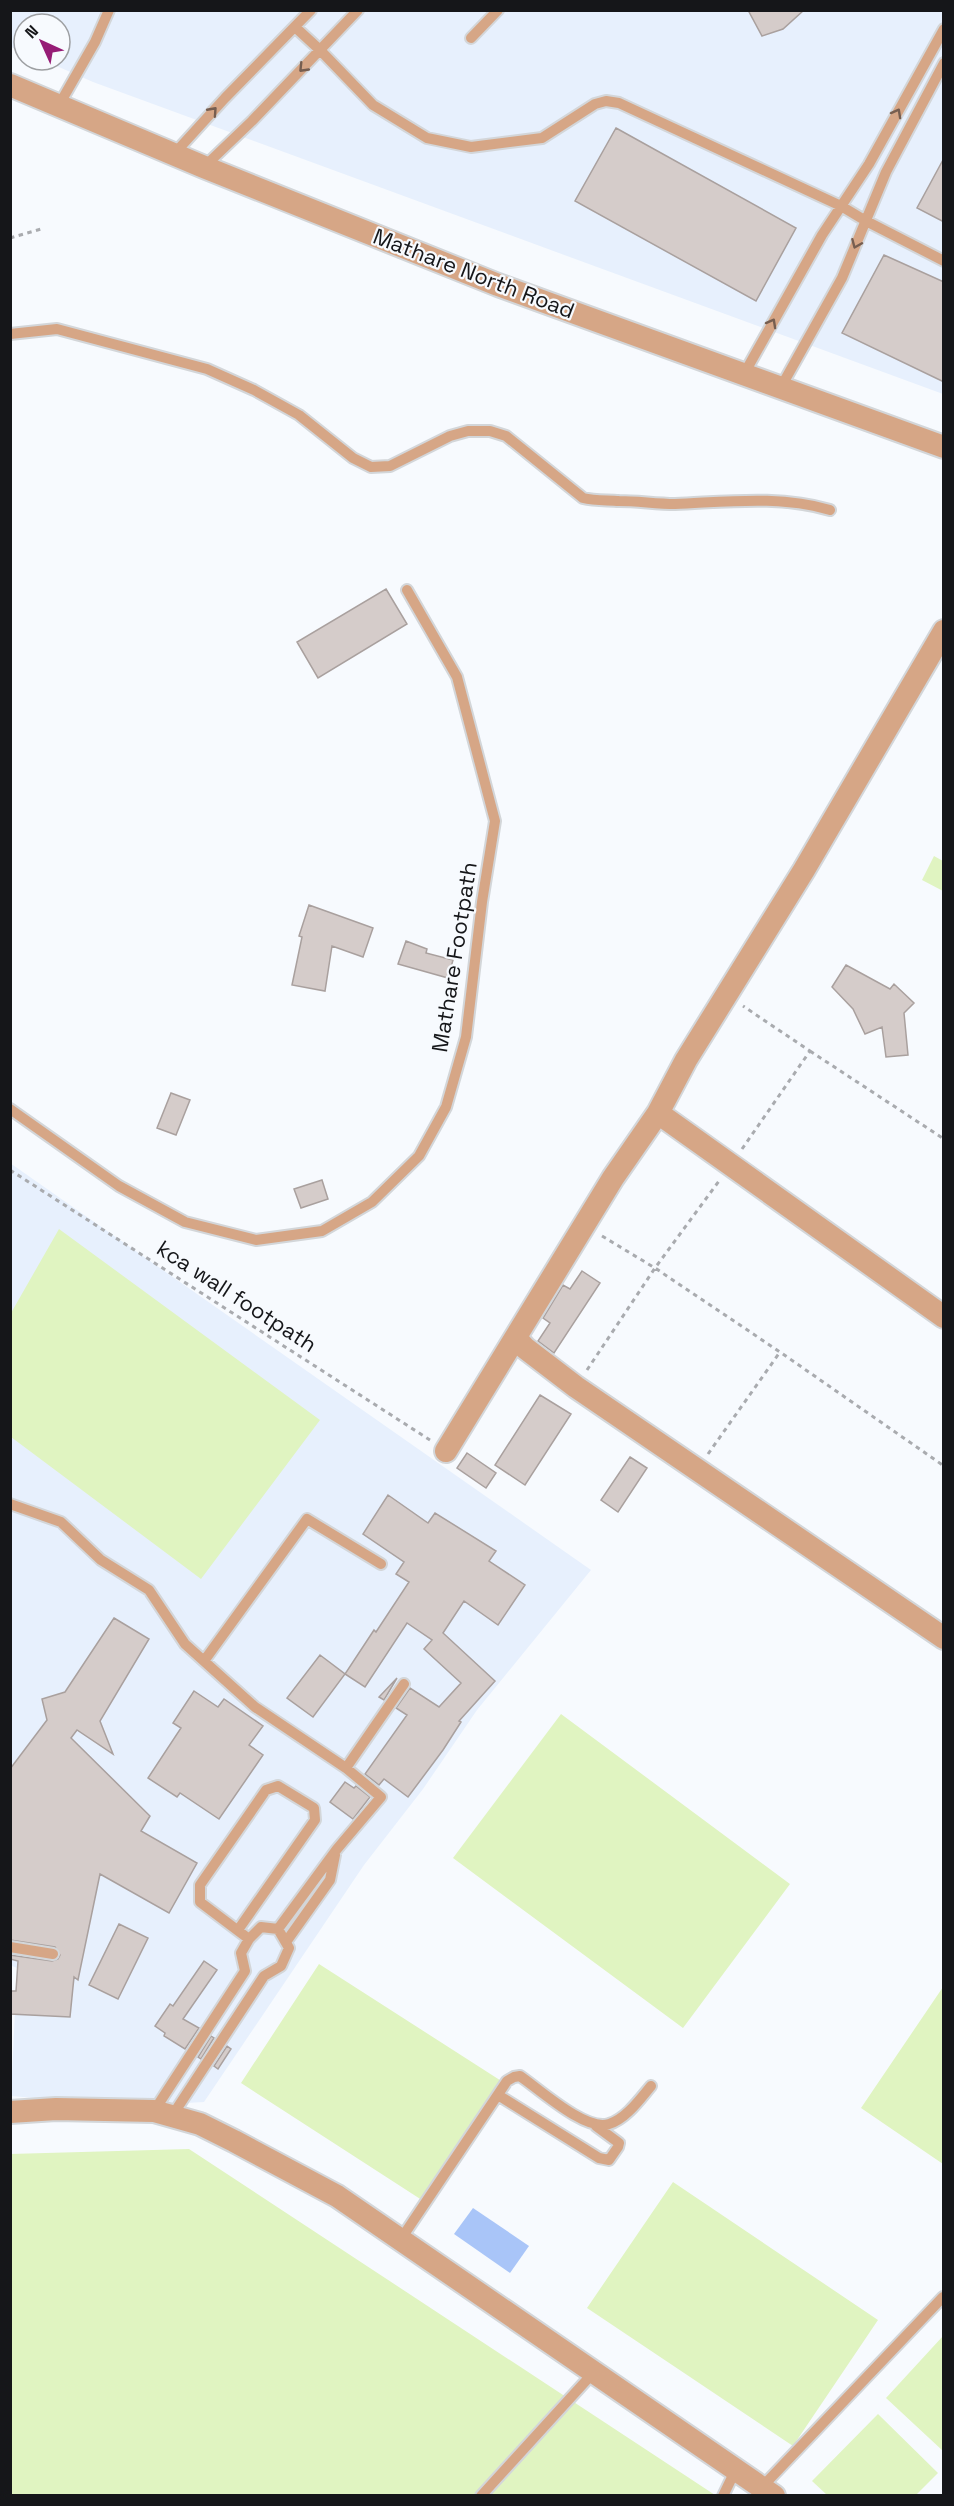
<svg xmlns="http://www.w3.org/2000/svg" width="954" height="2506" font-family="'Space Grotesk',sans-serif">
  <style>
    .built { fill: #e7f0fd }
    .green { fill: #e0f4c1 }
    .water { fill: #a9c5f8 }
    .building { fill: #d5ccca; stroke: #a9a09e; stroke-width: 1.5 }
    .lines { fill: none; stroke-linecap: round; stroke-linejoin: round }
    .lane-casing { stroke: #d3d6d9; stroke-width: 14 }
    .street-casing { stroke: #d3d6d9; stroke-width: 26 }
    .path { stroke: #a9abaf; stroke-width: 3; stroke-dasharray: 4.5 4.5; stroke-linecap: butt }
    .lane { stroke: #d6a686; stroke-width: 10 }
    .street { stroke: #d6a686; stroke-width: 22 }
    .oneway { stroke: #765e50 }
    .labels { text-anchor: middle; stroke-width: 4.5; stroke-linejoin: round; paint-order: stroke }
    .street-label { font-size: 22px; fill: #151619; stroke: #f7fafe }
  </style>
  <rect width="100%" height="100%" fill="#f7fafe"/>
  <path class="built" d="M10 11H943V394L93 82 43 60H60V24H24V52L11 47Z
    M10 1163 591 1570 477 1710 423 1789 364 1865 204 2102 132 2106 11 2096 17 1968 10 1965Z"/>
  <path class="green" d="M934 856 943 861V891L922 880Z
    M59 1229 320 1420 201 1579 11 1437V1313Z
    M561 1714 790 1884 683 2028 453 1858Z
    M319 1964 506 2084 428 2204 241 2083Z
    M943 1987V2164L861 2108Z
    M189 2149 715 2495H11L10 2154Z
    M673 2182 878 2320 793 2446 587 2308Z
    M943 2336V2451L886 2398Z
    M878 2414 938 2473 916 2495H827L812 2481Z"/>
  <path class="water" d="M473 2208 529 2246 510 2273 454 2234Z"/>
  <path class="building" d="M748 10H804L783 29 762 36Z
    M616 128 796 228 756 301 575 201Z
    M944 158V222L917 208Z
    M884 255 944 282V382L842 333Z
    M386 589 407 624 318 678 297 642Z
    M309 905 373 928 363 957 332 946 325 991 292 985 302 937 299 936Z
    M406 941 427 949 426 953 453 960 448 978 398 964Z
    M846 965 890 989 894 984 914 1003 904 1013 908 1055 886 1057 882 1027 865 1034 853 1009 832 987Z
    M171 1093 190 1100 176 1135 157 1128Z
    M322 1180 328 1199 301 1208 294 1189Z
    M582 1271 600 1283 554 1353 538 1341 550 1323 543 1318 563 1285 570 1289Z
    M540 1395 571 1414 525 1485 495 1465Z
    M467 1453 496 1473 486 1488 457 1468Z
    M630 1457 647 1468 618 1512 601 1500Z
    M388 1495 428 1523 435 1513 496 1551 489 1561 525 1585 498 1625 464 1601 443 1633 495 1681 459 1721 461 1722 443 1750 408 1797 384 1779 379 1785 365 1774 407 1715 396 1708 410 1688 439 1707 461 1683 424 1649 432 1640 407 1623 365 1687 345 1674 374 1630 376 1632 409 1582 396 1574 404 1562 363 1534Z
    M114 1618 149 1639 100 1721 113 1754 77 1730 71 1738 150 1816 141 1831 197 1863 169 1913 100 1874 78 1980 74 1977 70 2017 10 2014V1991H16L18 1961 10 1959V1955L52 1961 58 1959 60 1955 55 1947 10 1940V1769L47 1720 42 1699 65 1692Z
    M320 1655 345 1674 313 1717 287 1698Z
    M397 1678 384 1700 379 1697Z
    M194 1691 218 1707 224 1699 263 1726 249 1745 263 1755 219 1819 180 1793 177 1797 148 1778 181 1728 173 1723Z
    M345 1782 354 1788 356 1786 370 1797 353 1819 330 1802Z
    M119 1924 148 1938 118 1999 89 1985Z
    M204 1961 217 1970 183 2019 199 2028 185 2049 164 2036 165 2033 155 2026 170 2004 173 2006Z
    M211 2036 214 2038 201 2059 198 2057Z
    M227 2046 231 2049 218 2069 214 2066Z"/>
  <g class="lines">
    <defs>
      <path id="lane" d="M295 27 320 50 373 105 427 138 471 147 542 138 595 104 606 101 619 103 841 206 866 221 944 261
        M471 38 498 10
        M59 105 95 42 109 10
        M174 154 225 98 311 10
        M204 167 252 121 358 10
        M10 334 57 329 207 369 254 390 299 415 353 458 371 467 390 466 450 436 468 431H490L506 436 583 498C595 501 607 500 619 501 638 501 656 504 675 504 726 502 780 495 830 510
        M744 374 822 235 869 164 944 29
        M781 387 842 278 886 172 944 63
        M10 1109 119 1186 185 1222 256 1240 322 1231 372 1202 419 1156 446 1107 466 1037 482 902 495 821 457 677 407 590
        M10 1504 61 1522 101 1560 149 1590 185 1644 255 1707 346 1768 381 1797 337 1849 278 1929 261 1927 249 1939
        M204 1661 307 1519 381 1564
        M346 1768 404 1684
        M286 1942 330 1880 335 1855
        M10 1947 53 1954
        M498 2095 599 2158 609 2160 618 2147 619 2143 596 2126
        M154 2111 245 1971 241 1953 249 1939 200 1902V1885L266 1790 278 1786 314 1808 315 1820 238 1930
        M172 2116 264 1976 281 1966 289 1948 278 1929
        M401 2239 507 2081 514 2077 520 2076C539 2089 586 2132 609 2124 626 2119 640 2099 651 2086
        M762 2487 943 2297
        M481 2496 594 2372
        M723 2496 736 2469"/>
      <path id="street" d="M10 85 204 167 498 285 944 447
        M658 1113 944 1317
        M516 1338 525 1348 576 1387 944 1638
        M446 1451 613 1178 658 1113 686 1060 804 870 944 631
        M10 2112 56 2109 154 2111 200 2124 234 2141 337 2196 774 2496"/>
    </defs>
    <use href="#lane" class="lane-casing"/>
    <use href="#street" class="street-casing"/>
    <path class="path" d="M10 238 41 229
      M810 1051 944 1139
      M742 1149 810 1051 743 1006
      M10 1170 430 1440
      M602 1236 655 1268 780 1352 944 1466
      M587 1370 655 1268 719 1181
      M708 1454 780 1352"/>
    <use href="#lane" class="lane"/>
    <use href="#street" class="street"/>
  </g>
  <defs><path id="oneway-chevron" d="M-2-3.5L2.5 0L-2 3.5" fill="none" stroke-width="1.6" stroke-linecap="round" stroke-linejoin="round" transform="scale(1.5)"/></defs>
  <g class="oneway">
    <use href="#oneway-chevron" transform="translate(303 68) rotate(134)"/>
    <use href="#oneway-chevron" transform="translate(213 111) rotate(-48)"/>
    <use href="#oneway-chevron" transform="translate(897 113) rotate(-61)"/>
    <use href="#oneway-chevron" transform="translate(856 244) rotate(113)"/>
    <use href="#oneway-chevron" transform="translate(772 323) rotate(-61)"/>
  </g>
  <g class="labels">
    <g class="street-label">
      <text transform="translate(474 273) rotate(21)" y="8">Mathare North Road</text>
      <text transform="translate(454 957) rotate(-81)" y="8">Mathare Footpath</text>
      <text transform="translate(237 1296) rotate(33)" y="8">kca wall footpath</text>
    </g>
  </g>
  <rect width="954" height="2506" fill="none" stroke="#151619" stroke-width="24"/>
  <g transform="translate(42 42) rotate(315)"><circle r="28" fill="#f7fafe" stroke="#9d9fa2" stroke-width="1.5"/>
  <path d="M0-4.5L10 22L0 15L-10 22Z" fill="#961c76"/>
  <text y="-9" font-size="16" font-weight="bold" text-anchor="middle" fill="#151619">N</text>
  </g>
</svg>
